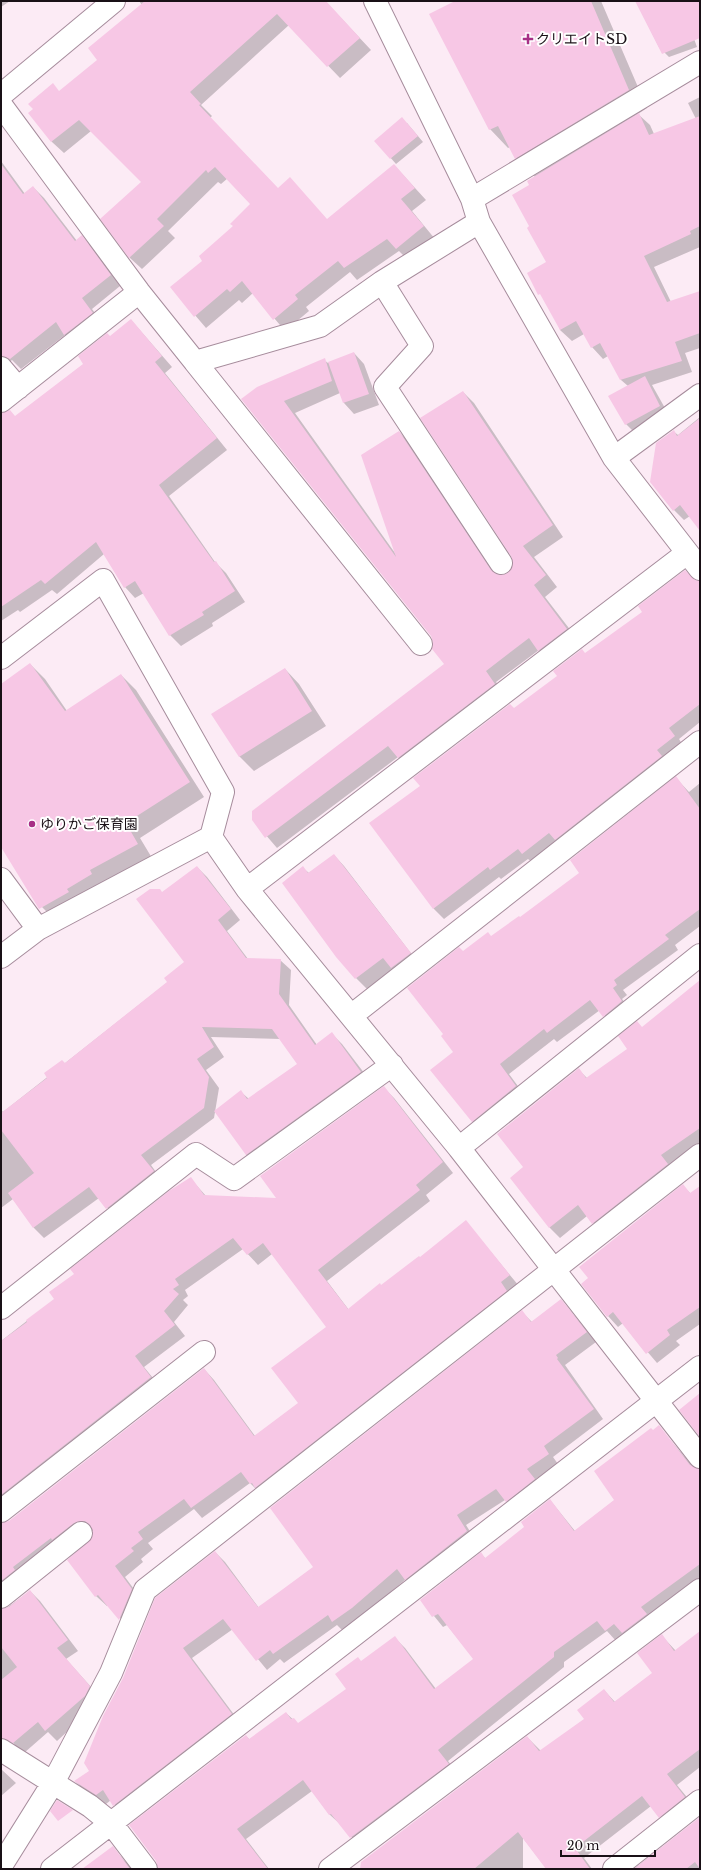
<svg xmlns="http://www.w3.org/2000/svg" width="701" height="1870" font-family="'Libre Baskerville','Noto Sans JP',serif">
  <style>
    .shadow { fill: #0003 }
    .building { fill: #f7c7e5 }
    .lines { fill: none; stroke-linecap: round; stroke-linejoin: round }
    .minor-casing { stroke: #a68c9c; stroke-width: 24 }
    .minor { stroke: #fff; stroke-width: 22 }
    .poi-dot { fill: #a72f86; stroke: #fff; stroke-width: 1.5 }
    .labels { text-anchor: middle; stroke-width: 4; stroke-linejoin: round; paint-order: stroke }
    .poi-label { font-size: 14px; fill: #191016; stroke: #fff; text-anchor: start }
  </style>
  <rect width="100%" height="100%" fill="#fcebf5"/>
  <path class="shadow" d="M1 1H10L1 7Z
    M139 1H325L371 50 340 78 289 25 201 105 212 116 210 118 278 189 290 179 327 220 394 165 426 200 412 211 435 239 408 260 399 251 357 280 350 272 306 307 309 311 285 331 253 293 242 303 239 300 206 328 171 287 204 261 252 204 228 178 221 184 218 182 168 231 175 238 142 269 130 258 102 219 143 183 91 131 64 153 52 142 30 113 60 92 99 60 142 5Z
    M457 1H601L647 108 638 114 650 125 654 134 696 119 688 103 700 97V247L654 267 671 302 700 292V348L685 353 692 372 652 385 670 417 637 435 626 424 628 386 621 380 608 356 603 359 592 347 584 334 572 341 560 330 548 263 530 226V186L535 177 516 158 510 147 508 148 490 129Z
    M636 1H700V33L693 36 697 47 669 57 659 47Z
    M407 123 423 142 396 164 376 141Z
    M1 161 25 194 33 187 44 198 77 241 82 237 92 247 120 286 92 309 103 324 75 345 65 335 21 369 12 360 1 369Z
    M131 320 172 367 165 373 227 450 169 496 215 562 226 573 245 602 212 623 213 626 181 646 170 635 144 593 135 598 125 587 104 554 57 594 52 590 20 612 18 610 1 621V424L15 417 84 364 110 337Z
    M354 353 364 364 379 405 354 414 344 403 340 393 295 413 395 553 399 432 410 443 497 576H502L509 574 513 569 514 562 463 392 474 403 563 537 534 557 557 587 545 597 578 640 550 662 539 650 496 682 506 695 410 769 398 757 277 848 253 820 445 664 432 636 242 399 324 360 328 363Z
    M700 417V529L690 516 684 520 674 510 673 431 678 435Z
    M695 582H700V722L679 739 684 747 533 863 528 859 501 879 499 877 444 919 434 909 371 824 421 786 514 709 559 677 585 654Z
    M30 664 45 679 67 711 121 675 136 690 204 797 140 838 152 858 57 922 42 907 1 838V685Z
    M285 669 299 684 326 726 254 771 239 756Z
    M676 778 689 792 700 783V926L675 945 678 950 623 990 627 995 622 999 632 1012 614 1026 600 1010 557 1042 554 1039 509 1074 526 1097 482 1131 472 1121 454 1052 444 1035 463 952 492 937 520 919 581 873Z
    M334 855 344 866 420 965 403 978 393 969 367 989 356 978 303 868 309 873Z
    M197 867 207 877 240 920 227 931 248 959 280 960 291 970 289 1005 317 1045 332 1034 342 1044 371 1082 257 1165 246 1155 241 1092 249 1099 298 1064 281 1039 211 1037 224 1057 206 1070 219 1088 214 1118 151 1165 163 1182 117 1219 99 1198 44 1238 34 1228 13 1199 1 1208V1110L3 1112 168 982 186 962 162 893Z
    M700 981V1145L603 1233 587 1216 560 1238 550 1228 511 1178 524 1167 579 1070 588 1079 629 1049 643 1028Z
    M384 1088 394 1098 453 1173 426 1195 430 1201 327 1281 349 1310 420 1258 466 1222 519 1286 261 1494 250 1483 202 1518 194 1509 148 1543 153 1549 141 1559 143 1562 125 1577 142 1600 130 1629 108 1605 107 1606 96 1596 94 1531H90L1 1601V1524L9 1522 204 1369 214 1380 255 1436 299 1403 327 1327 272 1254 258 1265 243 1249 185 1290 188 1296 183 1300 188 1305 174 1322 185 1336 144 1367 161 1388 1 1515V1341L55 1299 75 1274 190 1178 206 1196 278 1200Z
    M683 1186 691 1194 700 1187V1324L676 1341 680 1345 657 1363 623 1323 618 1327 608 1316Z
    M561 1300 596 1342 565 1365 603 1419 553 1457 558 1464 536 1479 544 1489 516 1511 505 1500 466 1525 476 1541 416 1589 406 1579 362 1617 343 1631 337 1625 284 1663 280 1659 267 1670 233 1629 192 1658 241 1724 124 1815 111 1800 106 1804 85 1791 76 1782 90 1771 215 1552 225 1562 259 1608 314 1567 522 1312 532 1322Z
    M659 1427 700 1475V1582L616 1641 607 1631 564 1662V1667L448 1761 458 1774 361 1848 340 1824 329 1814 312 1791 246 1839 269 1869H159L246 1736 250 1740 286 1713 298 1724 348 1690 361 1662 395 1638 405 1648 436 1689 475 1660 447 1625 443 1627 421 1600 481 1554 486 1559 526 1527 550 1500 575 1531 615 1500 654 1431Z
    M30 1591 40 1601 78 1651 66 1659 100 1697 95 1706 57 1741 48 1732 24 1753 19 1749 1 1730V1610H4Z
    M700 1632V1767L677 1785 695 1807 670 1827 651 1806 584 1858 592 1869H547L523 1838V1869H374L527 1737 541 1751 585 1719 604 1690 615 1702 653 1673 662 1636 676 1651Z
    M1 1769 16 1783 1 1796Z
    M700 1818V1869H634Z
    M113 1848 132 1869H87Z"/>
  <path class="building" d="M145 1H326L360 38 327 67 277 14 190 92 201 104 199 105 278 188 290 177 327 219 394 164 415 188 401 199 424 226 396 249 387 239 344 268 338 261 295 295 298 299 273 320 242 281 230 292 227 289 194 317 170 287 202 261 199 256 233 226 230 224 250 204 215 167 208 173 206 170 157 219 164 226 129 258 100 219 141 182 79 120 51 142 28 113 33 109 28 104 53 83 59 91 97 60 88 48Z
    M455 1H591L629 90 515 159 498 126 489 130 429 14Z
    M635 1H700V38L662 54Z
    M639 113 649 135 700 116V226L690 231 691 234 644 256 667 302 700 291V333L675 342 682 361 620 380 600 343 591 348 576 321 560 330 540 294 538 295 527 273 546 262 527 228 529 226 512 195 529 185 527 181Z
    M402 117 418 136 390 159 374 141Z
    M1 164 23 194 33 186 75 241 82 235 111 275 82 298 93 313 64 335 56 322 10 359 1 356Z
    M131 319 162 356 155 362 217 438 159 485 214 562 216 561 235 591 202 612 204 615 169 636 135 581 124 588 96 542 45 584 41 580 1 607V413L10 410 15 416 83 364 78 356 107 333 110 336Z
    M354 352 369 394 343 403 328 362Z
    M325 358 332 381 284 401 396 557 361 455 399 431 491 570 496 574 502 575 508 573 512 568 513 562 511 556 420 418 463 391 553 525 523 546 546 575 534 585 567 629 538 651 529 638 486 671 495 684 398 758 388 746 265 838 252 820V811L444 664 432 649 433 642 431 636 241 399 257 387Z
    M645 376 660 406 625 425 608 396Z
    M700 418V531L680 505 673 511 650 482 656 443 674 430 677 436Z
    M685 570 695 580 700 581V704L669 728 675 736 657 750 662 756 555 840 549 833 522 854 518 849 490 870 488 867 433 909 369 823 420 786 413 778 510 704 514 708 557 676 553 671 582 649 585 653 642 612 638 606Z
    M30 663 65 711 121 674 190 782 126 823 138 844 90 870 92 874 67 889 69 892 39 909 1 847V684Z
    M285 668 312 711 239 757 211 714Z
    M676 776 700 809V909L665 935 669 939 614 980 617 985 613 988 622 1001 603 1017 590 1000 547 1033 544 1029 500 1064 516 1086 472 1122 430 1070 453 1052 441 1036 443 1034 407 988 459 947 463 951 488 932 491 936 519 916 520 917 579 873 570 860Z
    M334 854 411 953 391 968 383 958 355 979 336 957 282 883 303 866 308 873Z
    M197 866 231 909 218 920 246 958 281 959 279 994 315 1045 332 1032 361 1072 246 1155 214 1111 241 1090 247 1099 297 1064 272 1029 202 1027 214 1047 197 1059 209 1077 204 1108 141 1155 154 1171 106 1209 89 1187 33 1228 8 1193 34 1173 1 1130V1113L47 1078 44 1073 62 1060 65 1063 167 982 164 978 184 962 136 899 150 889H160L162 892Z
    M700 980V1128L661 1155 668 1164 592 1224 578 1205 549 1228 510 1178 523 1167 497 1134 579 1068 586 1078 627 1049 618 1036 637 1021 642 1027Z
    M384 1086 443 1162 416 1185 420 1190 318 1270 348 1309 380 1283 381 1285 419 1256 420 1257 466 1220 510 1275 501 1282 507 1291 255 1488 252 1483 250 1484 241 1472 191 1508 184 1499 138 1532 143 1539 131 1548 134 1551 115 1566 132 1589 119 1620 98 1595 95 1597 67 1560 92 1538 93 1531 90 1525 85 1521H80L74 1523 52 1540 51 1538 13 1567 15 1570 1 1581V1523L9 1521 204 1368 254 1436 298 1403 271 1368 326 1327 263 1243 247 1255 233 1238 175 1279 179 1285 173 1289 179 1294 164 1311 175 1325 135 1356 151 1377 1 1495V1341L27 1322 26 1320 54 1299 49 1292 74 1274 70 1269 169 1191 191 1177 204 1195 276 1198 260 1176Z
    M683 1184 690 1193 700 1186V1307L667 1330 670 1335 646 1354 613 1312 607 1317 581 1284 588 1278 579 1267Z
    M561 1299 587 1332 556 1355 558 1358 557 1359 594 1409 544 1446 549 1454 527 1469 535 1479 506 1502 496 1489 457 1515 467 1531 405 1580 397 1569 352 1608 332 1622 328 1615 273 1654 270 1650 256 1661 223 1619 183 1648 232 1714 113 1806 103 1790 96 1795 74 1781 89 1771 84 1763 103 1716 123 1678 155 1598 215 1551 258 1607 279 1592 313 1567 270 1508 522 1310 531 1322Z
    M700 1393V1437L679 1410Z
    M659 1425 690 1465 700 1469V1564L641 1607 647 1614 622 1633 614 1624 605 1631 597 1621 554 1652V1657L438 1750 449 1764 350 1838 331 1814 329 1815 303 1780 237 1829 268 1869H158L156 1861 129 1825 246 1735 249 1739 286 1712 291 1719 294 1718 298 1723 346 1689 335 1674 358 1657 361 1661 395 1636 434 1689 473 1659 438 1614 432 1617 420 1600 481 1552 485 1558 524 1527 521 1522 550 1499 574 1531 614 1500 594 1471 651 1428 653 1430Z
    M30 1590 68 1640 57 1648 90 1686 85 1696 45 1731 38 1722 13 1743 1 1738V1680L17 1667 1 1647V1609L9 1607Z
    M700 1631V1749L667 1774 685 1797 659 1818 642 1796 575 1848 590 1869H546L518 1832 474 1869H360L361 1862 527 1736 539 1751 584 1719 577 1710 604 1689 614 1702 652 1673 637 1653 662 1634 674 1651Z
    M57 1800 73 1810 58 1821 50 1811Z
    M700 1817V1869L695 1862 686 1869H634Z
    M113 1846 130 1869H82Z"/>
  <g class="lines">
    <defs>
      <path id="minor" d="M375 1 472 199 479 222 614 458 700 569
        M1 95 114 1
        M1 105 139 292 195 362 320 326 382 282 479 222
        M472 199 700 62
        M382 282 422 346 385 387 501 563
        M195 362 421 644
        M1 368 18 388
        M1 401 139 292
        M614 458 700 395
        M1 658 103 580 223 792 211 837
        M1 879 38 929
        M247 889 687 553
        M1 957 38 929 211 837 247 889 459 1148 700 1457
        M351 1016 700 742
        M459 1148 700 955
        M1 1308 196 1154 234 1179 392 1065
        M1 1511 204 1352
        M1 1597 81 1533
        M1 1750 90 1806 111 1823 146 1869
        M1 1866 53 1783 111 1673 145 1590 700 1155
        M52 1869 700 1367
        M330 1869 700 1590
        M614 1869 700 1801"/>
    </defs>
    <use href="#minor" class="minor-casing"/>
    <use href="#minor" class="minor"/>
  </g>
  <g class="poi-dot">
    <path d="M526 33h4v4h4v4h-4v4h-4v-4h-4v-4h4z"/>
    <circle cx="32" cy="824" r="4"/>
  </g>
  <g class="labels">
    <g class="poi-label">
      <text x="536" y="44">クリエイトSD</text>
      <text x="40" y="829">ゆりかご保育園</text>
    </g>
  </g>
  <rect width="701" height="1870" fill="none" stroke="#191016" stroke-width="4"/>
  <path d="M561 1850v6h94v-6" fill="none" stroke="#191016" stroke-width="2"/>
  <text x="567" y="1850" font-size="12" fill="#191016" stroke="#ffffff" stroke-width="3" paint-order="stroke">20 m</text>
</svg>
